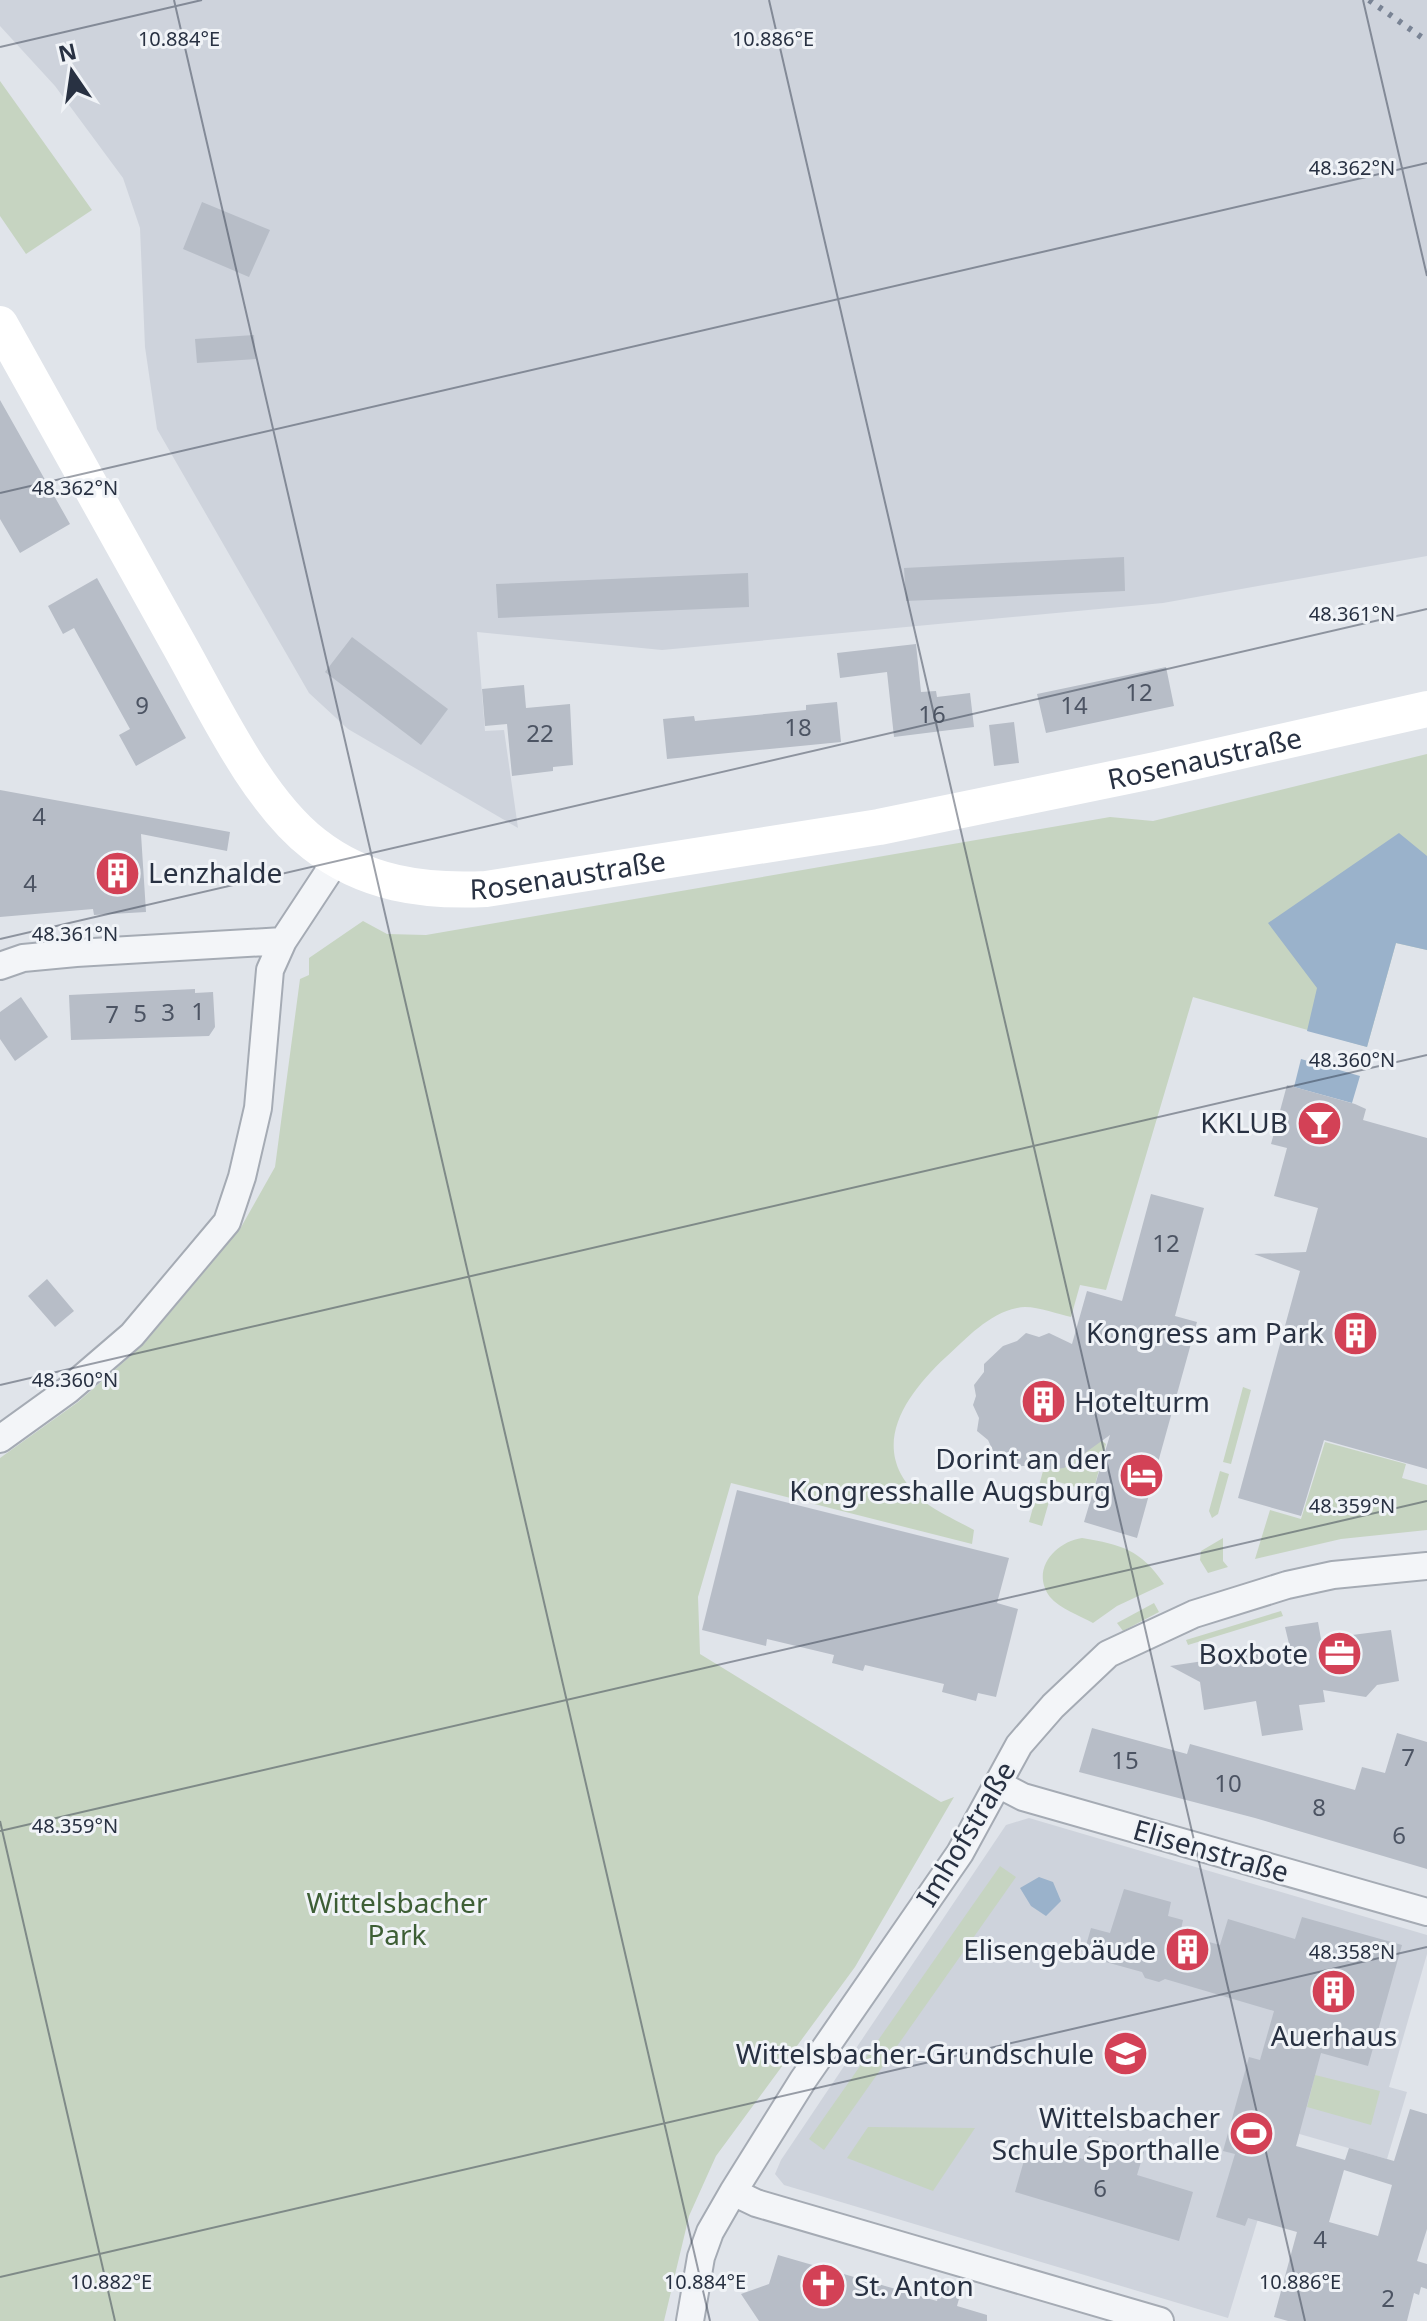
<svg xmlns="http://www.w3.org/2000/svg" width="1427" height="2321" font-family="'Noto Sans',sans-serif">
  <style>
    .built { fill: #ced3dc }
    .green { fill: #c6d4c1 }
    .water { fill: #9ab2cb }
    .building { fill: #b7bdc7; fill-rule: evenodd }
    .lines { fill: none; stroke-linecap: round; stroke-linejoin: round }
    .minor-casing { stroke: #a5abb4; stroke-width: 30 }
    .minor { stroke: #f3f5f8; stroke-width: 26 }
    .secondary { stroke: #fff; stroke-width: 36 }
    .rail { stroke: #798394; stroke-width: 6; stroke-dasharray: 4 8; stroke-linecap: butt }
    .ticks { fill: none; stroke: #283142; stroke-width: 2; stroke-opacity: 0.45 }
    .labels { text-anchor: middle; stroke-width: 6; stroke-linejoin: round; paint-order: stroke }
    .number-label { font-size: 24px; fill: #4c5463 }
    .street-label { font-size: 28px; fill: #283142; stroke: #f0f3f7 }
    .poi-label { font-size: 28px; fill: #283142; stroke: #f0f3f7; text-anchor: end }
    .park-label { font-size: 28px; fill: #3d5e35; stroke: #f0f3f7 }
    .ticks-label { font-size: 20px; text-anchor: middle; fill: #283142; stroke: #f0f3f7; stroke-width: 6; stroke-linejoin: round; paint-order: stroke }
  </style>
  <rect width="100%" height="100%" fill="#e0e4ea"/>
  <path class="built" d="M0 0H1427V556L1163 603 662 650 477 632 485 731 504 730 518 828 348 729 309 693 157 429 145 347 140 228 123 178 55 86 0 26Z
    M1029 1818 1427 1935V1954L1389 2087 1407 2092 1387 2159 1289 2131 1271 2176 1228 2318 784 2185 775 2174 781 2160 1006 1825Z"/>
  <path class="green" d="M0 81 92 210 26 254 0 216Z
    M1427 754V950L1396 943 1367 1047 1193 997 1106 1290 1080 1285 1071 1317C1056 1314 1032 1304 1017 1308 988 1314 967 1338 946 1357 902 1398 865 1453 925 1502 939 1513 958 1521 974 1530L972 1544 731 1483 698 1597 700 1654 941 1802 954 1797 855 1967 716 2156 689 2216 664 2321H0V1458L78 1402 143 1345 240 1229 275 1167 300 979 309 975V958L363 921 387 934 426 935 1110 817 1153 821Z
    M1243 1387 1251 1390 1231 1464 1223 1462Z
    M1097 1437 1106 1444 1093 1492 1055 1481 1042 1526 1029 1522 1043 1471 1080 1455Z
    M1325 1442 1406 1464 1402 1478 1427 1485V1530L1341 1539 1255 1559 1270 1510 1301 1519Z
    M1220 1471 1229 1474 1218 1514 1212 1518 1209 1511Z
    M1082 1538C1122 1545 1140 1549 1164 1584L1117 1606 1093 1623C1080 1616 1059 1608 1050 1597 1030 1570 1055 1542 1082 1538Z
    M1223 1538V1561L1228 1567 1208 1573 1200 1560 1201 1551Z
    M1154 1603 1159 1612 1123 1631 1117 1623Z
    M1281 1611 1283 1616 1188 1645 1186 1640Z
    M1000 1866 1016 1877 824 2150 809 2139Z
    M1315 2075 1380 2091 1371 2125 1307 2107Z
    M868 2127 975 2128 933 2191 847 2158Z"/>
  <path class="water" d="M1399 833 1427 856V950L1396 943 1367 1047 1307 1031 1317 988 1268 923Z
    M1301 1059 1360 1076 1352 1103 1294 1087Z
    M1039 1877 1053 1882 1061 1901 1046 1916 1031 1906 1020 1888Z"/>
  <path class="building" d="M202 202 270 230 249 277 183 249Z
    M254 335 256 359 197 363 195 339Z
    M0 400 70 524 20 553 0 519Z
    M1124 557 1125 591 906 601 904 568Z
    M748 573 749 607 498 618 496 584Z
    M97 578 186 738 136 766 119 735 130 729 74 628 63 634 48 606Z
    M352 637 448 709 421 745 325 672Z
    M916 644 921 692 936 691 937 697 970 693 974 727 894 737 887 672 840 678 837 653Z
    M1166 667 1174 706 1046 733 1037 694Z
    M524 685 526 708 570 704 573 765 553 767V771L512 776 507 724 485 726 482 689Z
    M837 702 841 742 667 759 663 719 694 716 695 721 806 710V705Z
    M1014 722 1019 763 994 766 989 725Z
    M0 790 230 832 227 851 141 834 146 912 94 915 93 909 0 917Z
    M195 989V993L213 992 215 1027 209 1036 71 1040 69 995Z
    M21 997 48 1037 15 1061 0 1039V1012Z
    M1287 1085 1355 1104 1366 1109 1363 1120 1427 1138V1469L1324 1440 1301 1516 1238 1498 1300 1271 1254 1254 1306 1252 1318 1208 1274 1196 1287 1148 1271 1144Z
    M1151 1194 1204 1208 1175 1316 1197 1322 1137 1538 1084 1522 1110 1435 1064 1468 1036 1471 1025 1466H1012L1004 1456 994 1453 988 1440 977 1431 979 1418 973 1405 976 1396 974 1385 984 1372V1364L1003 1346 1017 1341 1026 1333 1039 1337 1049 1333 1072 1344 1087 1291 1122 1301Z
    M47 1279 74 1311 55 1327 28 1296Z
    M737 1490 1009 1558 997 1603 1018 1609 996 1697 978 1693 976 1701 942 1692 944 1684 865 1665 863 1671 832 1663 834 1655 767 1639 766 1646 702 1630Z
    M1318 1622 1321 1639 1391 1630 1399 1681 1377 1685 1366 1697 1323 1690 1325 1702 1299 1705 1303 1730 1262 1736 1256 1701 1204 1710 1200 1682 1170 1666 1290 1648 1285 1627Z
    M1092 1728 1187 1754 1190 1744 1355 1790 1362 1767 1385 1773 1397 1733 1427 1742V1869L1255 1818 1079 1772Z
    M1124 1889 1171 1902 1168 1916 1183 1920 1180 1934 1220 1945 1228 1919 1295 1939 1302 1917 1402 1945 1368 2066 1321 2053 1296 2146 1345 2160 1349 2148 1394 2161 1410 2109 1427 2114V2229L1417 2261 1427 2264V2289L1421 2287 1419 2295 1414 2293 1407 2321H1288L1274 2317 1297 2232 1248 2218 1245 2226 1216 2217 1235 2154 1223 2151 1249 2057 1260 2060 1274 2011 1165 1979 1159 1982 1145 1978 1142 1972 1102 1961 1105 1954 1085 1949 1091 1928 1110 1933ZM1344 2170 1392 2185 1378 2236 1329 2222Z
    M1089 2136 1144 2152 1137 2175 1193 2192 1179 2241 1015 2192 1029 2143 1083 2159Z
    M778 2255 937 2301 942 2282 962 2288 957 2306 987 2315V2321H759L741 2294 769 2284Z"/>
  <g class="lines">
    <defs>
      <path id="minor" d="M0 966 23 958 76 953 283 941
        M0 1439 68 1390 132 1335 227 1222 242 1177 258 1108 270 970 283 941 337 859
        M998 1784 1023 1797 1427 1912
        M733 2192 756 2203 1160 2321
        M690 2321 701 2257 710 2232 733 2192 803 2080 960 1853 1019 1745 1053 1706 1108 1654 1194 1614 1287 1585 1333 1575 1427 1566"/>
    </defs>
    <use href="#minor" class="minor-casing"/>
    <use href="#minor" class="minor"/>
    <path class="secondary" id="s1" d="M0 324C59 431 119 537 178 643 213 705 257 800 314 844 365 884 423 892 486 889L879 827 1156 770 1427 709"/>
    <path class="rail" d="M1369 0 1427 41"/>
  </g>
  <path class="ticks" d="M174 0 710 2321M769 0 1305 2321M1363 0 1427 276M0 47 202 0M0 493 1427 163M0 939 1427 609M0 1385 1427 1055M0 1821 115 2321M0 1831 1427 1501M0 2277 1427 1947"/>
  <defs>
    <symbol id="building-disc" viewBox="-11 -11 22 22"><circle r="9.5" fill="#d34156" stroke="#f0f3f7"/><path d="M-4-6H4V6H1V3H-1V6H-4ZM-2.5-4.3h1.7v1.8h-1.7ZM.8-4.3h1.7v1.8H.8ZM-2.5-1h1.7V.8h-1.7ZM.8-1h1.7V.8H.8Z" fill="#fff"/></symbol>
    <symbol id="bar-disc" viewBox="-11 -11 22 22"><circle r="9.5" fill="#d34156" stroke="#f0f3f7"/><path d="M-6-5H6L.8 .8V4.5H3.5V6h-7V4.5H-.8V.8Z" fill="#fff"/></symbol>
    <symbol id="hotel-disc" viewBox="-11 -11 22 22"><circle r="9.5" fill="#d34156" stroke="#f0f3f7"/><path d="M-6-4.5h1.5V1H6V5H4.5V3h-9V5H-6ZM-4 0a1.8 1.8 0 1 1 3.6 0ZM.5 0V-2.5h3Q6-2.5 6 0Z" fill="#fff"/></symbol>
    <symbol id="office-disc" viewBox="-11 -11 22 22"><circle r="9.5" fill="#d34156" stroke="#f0f3f7"/><path d="M-6-3h4V-5.5h4V-3h4V5H-6ZM-1-4.5V-3h2v-1.5ZM-6 0V1H6V0Z" fill="#fff"/></symbol>
    <symbol id="school-disc" viewBox="-11 -11 22 22"><circle r="9.5" fill="#d34156" stroke="#f0f3f7"/><path d="M0-5L7-2L0 1L-7-2ZM-4 1L0 2.5L4 1V4Q0 6-4 4Z" fill="#fff"/></symbol>
    <symbol id="stadium-disc" viewBox="-11 -11 22 22"><circle r="9.5" fill="#d34156" stroke="#f0f3f7"/><path d="M0-5a6.5 5 0 1 0 0 10a6.5 5 0 1 0 0-10ZM-3.5-1.8h7v3.6h-7Z" fill="#fff"/></symbol>
    <symbol id="church-disc" viewBox="-11 -11 22 22"><circle r="9.5" fill="#d34156" stroke="#f0f3f7"/><path d="M-1.2-6h2.4v3.5h3.3v2.4h-3.3V6h-2.4V-.1h-3.3v-2.4h3.3Z" fill="#fff"/></symbol>
  </defs>
  <g fill-rule="evenodd">
    <use href="#building-disc" x="92" y="848" width="51" height="51"/>
    <use href="#bar-disc" x="1294" y="1098" width="51" height="51"/>
    <use href="#building-disc" x="1330" y="1308" width="51" height="51"/>
    <use href="#building-disc" x="1018" y="1376" width="51" height="51"/>
    <use href="#hotel-disc" x="1116" y="1450" width="51" height="51"/>
    <use href="#office-disc" x="1314" y="1628" width="51" height="51"/>
    <use href="#building-disc" x="1162" y="1924" width="51" height="51"/>
    <use href="#building-disc" x="1308" y="1966" width="51" height="51"/>
    <use href="#school-disc" x="1100" y="2028" width="51" height="51"/>
    <use href="#stadium-disc" x="1226" y="2108" width="51" height="51"/>
    <use href="#church-disc" x="798" y="2260" width="51" height="51"/>
  </g>
  <g class="labels">
    <g class="number-label">
      <text x="1139" y="701">12</text>
      <text x="142" y="714">9</text>
      <text x="1074" y="714">14</text>
      <text x="932" y="723">16</text>
      <text x="798" y="736">18</text>
      <text x="540" y="742">22</text>
      <text x="39" y="825">4</text>
      <text x="30" y="892">4</text>
      <text x="198" y="1020">1</text>
      <text x="168" y="1021">3</text>
      <text x="140" y="1022">5</text>
      <text x="112" y="1023">7</text>
      <text x="1166" y="1252">12</text>
      <text x="1408" y="1766">7</text>
      <text x="1125" y="1769">15</text>
      <text x="1228" y="1792">10</text>
      <text x="1319" y="1816">8</text>
      <text x="1399" y="1844">6</text>
      <text x="1100" y="2197">6</text>
      <text x="1320" y="2248">4</text>
      <text x="1388" y="2307">2</text>
    </g>
    <g class="street-label">
      <text dy="10" stroke="none"><textPath href="#s1" startOffset="1522">Rosenaustraße</textPath></text>
      <text dy="10" stroke="none"><textPath href="#s1" startOffset="874">Rosenaustraße</textPath></text>
      <text transform="translate(966 1834) rotate(-59)" y="10">Imhofstraße</text>
      <text transform="translate(1211 1851) rotate(16)" y="10">Elisenstraße</text>
    </g>
    <g class="poi-label">
      <text x="148" y="883" text-anchor="start">Lenzhalde</text>
      <text x="1288" y="1133">KKLUB</text>
      <text x="1324" y="1343">Kongress am Park</text>
      <text x="1074" y="1412" text-anchor="start">Hotelturm</text>
      <text x="1111" y="1469">Dorint an der<tspan x="1111" dy="32">Kongresshalle Augsburg</tspan></text>
      <text x="1308" y="1664">Boxbote</text>
      <text x="1156" y="1960">Elisengebäude</text>
      <text x="1334" y="2046" text-anchor="middle">Auerhaus</text>
      <text x="1094" y="2064">Wittelsbacher-Grundschule</text>
      <text x="1220" y="2128">Wittelsbacher<tspan x="1220" dy="32">Schule Sporthalle</tspan></text>
      <text x="854" y="2296" text-anchor="start">St. Anton</text>
    </g>
    <g class="park-label">
      <text x="397" y="1913">Wittelsbacher<tspan x="397" dy="32">Park</tspan></text>
    </g>
  </g>
  <g class="ticks-label">
    <text x="179" y="46">10.884°E</text>
    <text x="773" y="46">10.886°E</text>
    <text x="1352" y="175">48.362°N</text>
    <text x="75" y="495">48.362°N</text>
    <text x="1352" y="621">48.361°N</text>
    <text x="75" y="941">48.361°N</text>
    <text x="1352" y="1067">48.360°N</text>
    <text x="75" y="1387">48.360°N</text>
    <text x="1352" y="1513">48.359°N</text>
    <text x="75" y="1833">48.359°N</text>
    <text x="1352" y="1959">48.358°N</text>
    <text x="111" y="2289">10.882°E</text>
    <text x="705" y="2289">10.884°E</text>
    <text x="1300" y="2289">10.886°E</text>
  </g>
  <g transform="translate(72 72) rotate(347)" stroke="#f0f3f7" stroke-width="6" paint-order="stroke">
  <path d="M0-6L14 30L0 20L-14 30Z" fill="#283142"/>
  <text y="-12" font-size="22" font-weight="bold" text-anchor="middle" fill="#283142">N</text>
  </g>
</svg>
